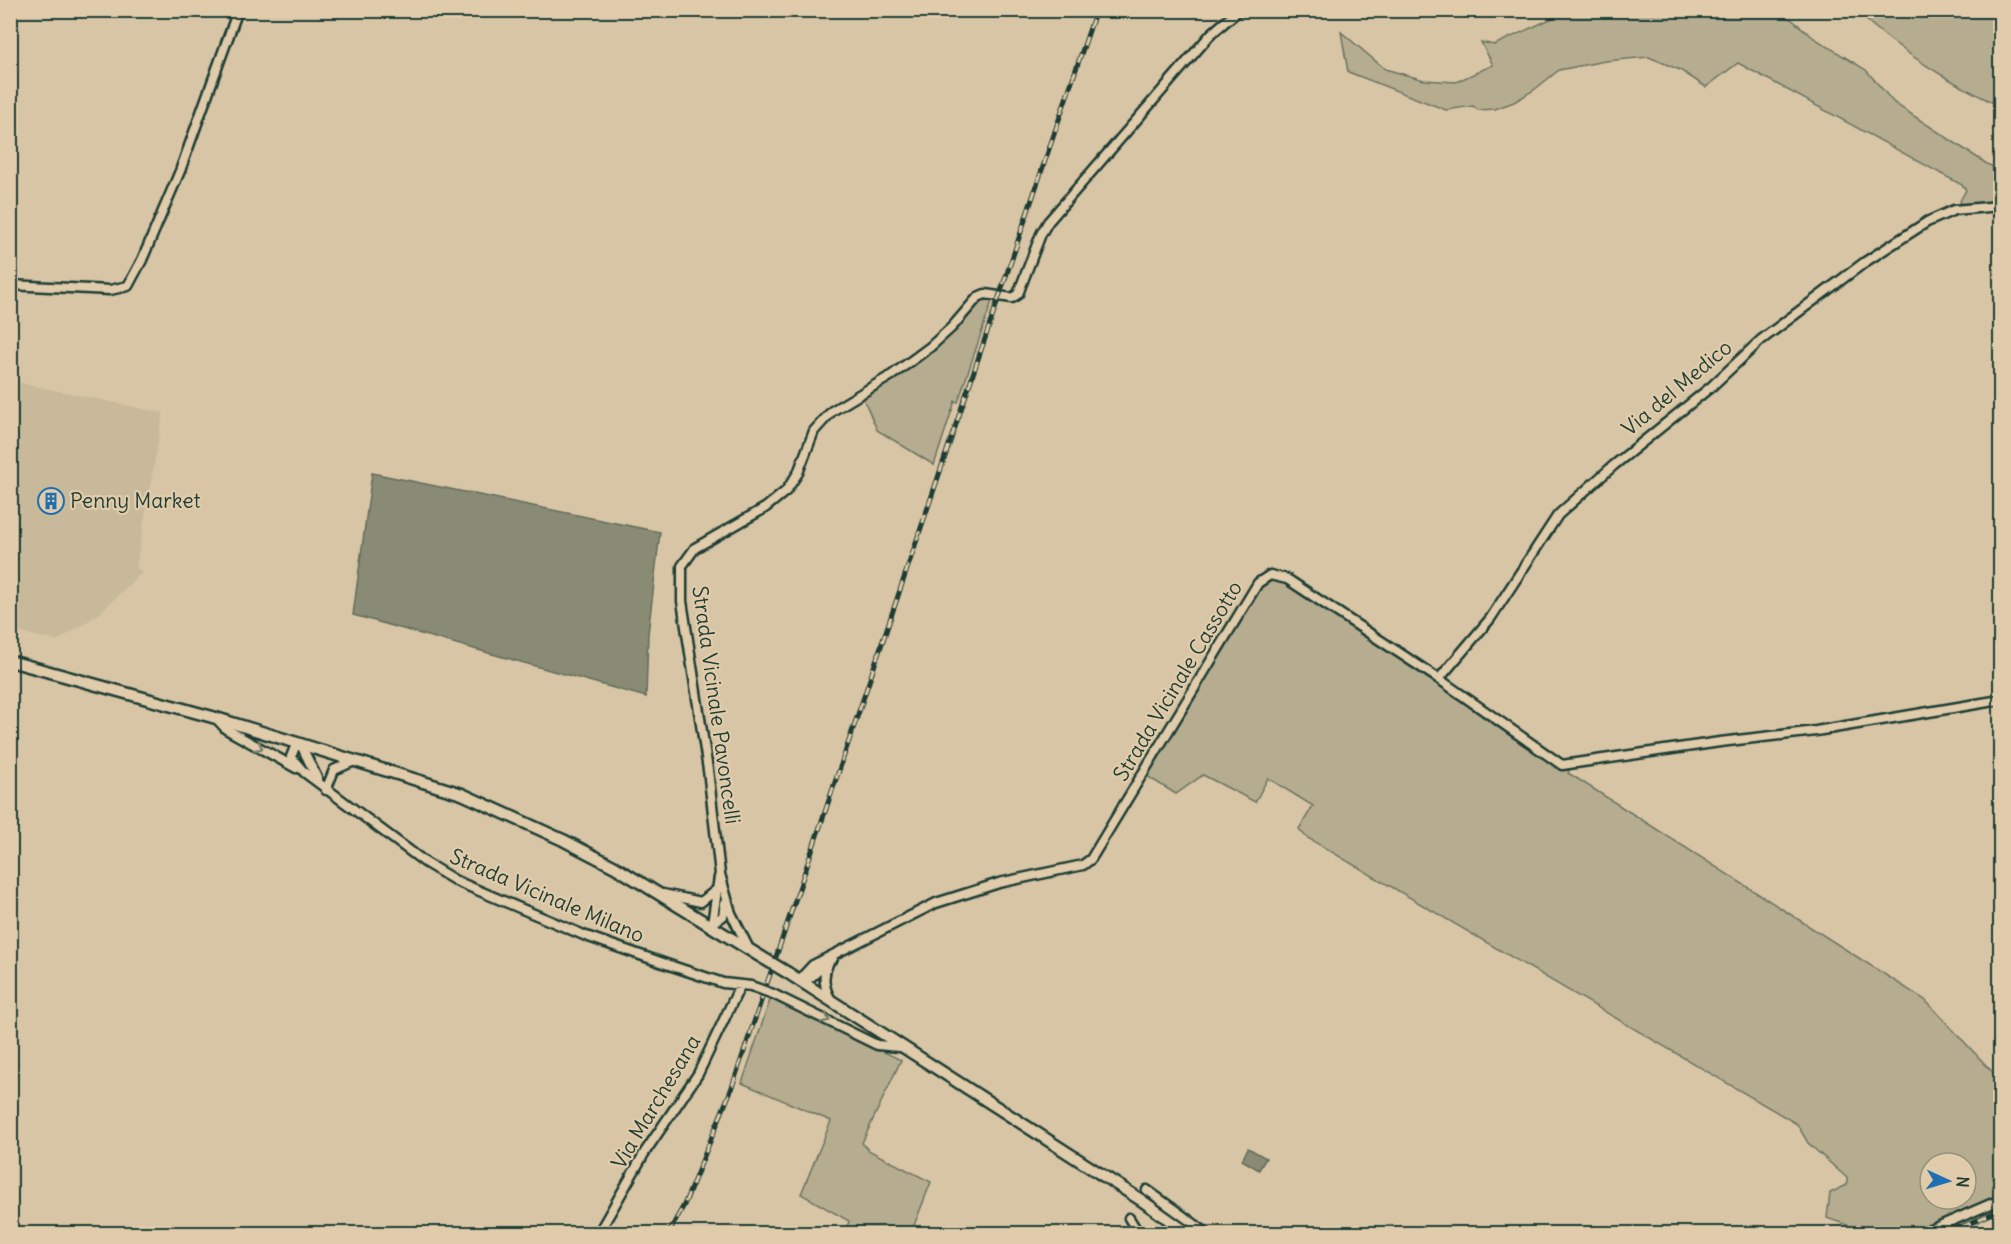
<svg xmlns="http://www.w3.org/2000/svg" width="2011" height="1244" font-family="Delius,sans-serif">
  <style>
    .built { fill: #c7b99a }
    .green { fill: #b6ac90; stroke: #6a7462; stroke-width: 1.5; fill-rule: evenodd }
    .water { fill: #8a8b75; stroke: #5f6c5b; stroke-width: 1.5 }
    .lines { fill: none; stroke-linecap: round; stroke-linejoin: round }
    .street-casing { stroke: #1f3d34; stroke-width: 13 }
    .secondary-casing { stroke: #1f3d34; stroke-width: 15 }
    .street { stroke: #e0cbaa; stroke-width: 8 }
    .secondary { stroke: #e0cbaa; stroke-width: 10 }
    .rail-casing { stroke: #1f3d34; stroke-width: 5 }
    .rail { stroke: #e0cbaa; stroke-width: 3; stroke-dasharray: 9; stroke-linecap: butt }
    .street-bridge-casing { stroke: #1f3d34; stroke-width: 13; stroke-linecap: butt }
    .secondary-bridge-casing { stroke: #1f3d34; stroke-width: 15; stroke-linecap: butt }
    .street-bridge { stroke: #e0cbaa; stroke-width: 8 }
    .secondary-bridge { stroke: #e0cbaa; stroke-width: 10 }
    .oneway { stroke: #767d69 }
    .labels { text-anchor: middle; stroke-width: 4.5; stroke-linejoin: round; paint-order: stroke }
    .street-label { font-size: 21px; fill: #1f3d34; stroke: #e0cbaa }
    .poi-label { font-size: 21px; fill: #1f3d34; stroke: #e0cbaa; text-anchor: start }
  </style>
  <rect width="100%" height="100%" fill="#d8c5a5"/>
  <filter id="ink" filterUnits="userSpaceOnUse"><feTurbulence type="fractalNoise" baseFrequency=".0167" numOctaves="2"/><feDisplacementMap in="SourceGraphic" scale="12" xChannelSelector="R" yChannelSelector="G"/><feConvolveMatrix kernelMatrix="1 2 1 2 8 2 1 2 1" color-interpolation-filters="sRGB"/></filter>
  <g filter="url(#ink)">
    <path class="built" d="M11 381 163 413 136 567 142 572 99 614 57 641 11 630Z"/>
    <path class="green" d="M1570 10H1765L1791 19 1814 38 1866 70 1894 103 1987 164 2000 170V200L1961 205 1960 201 1966 190 1962 185 1738 63 1706 87 1680 70 1649 57 1605 61 1559 70 1534 90 1514 102 1495 109 1478 110 1473 106 1446 110 1348 72 1341 32 1385 69 1424 80 1456 82 1493 65 1481 42 1494 45Z
      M1856 11H2000V106C1945 80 1901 52 1856 11Z
      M994 295 958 402 955 401 934 465 877 430 862 395 899 371 980 299Z
      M1280 579 1538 750 1572 765 1568 773 1573 776 1925 1000 2000 1080V1206L1937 1233H1851L1850 1226 1827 1218 1830 1193 1847 1185V1178L1808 1143 1797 1124 1306 837 1299 829 1313 806 1268 778 1255 802 1203 775 1176 794 1145 775 1262 582ZM1930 1163H1966V1199H1930Z
      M771 997 901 1060 862 1143 868 1150 931 1182 911 1233H859L847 1227 849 1221 801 1194 831 1121 742 1083Z"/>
    <path class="water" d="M372 473 660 532 648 634 646 697 353 615Z
      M1248 1148 1266 1158 1259 1170 1242 1160Z"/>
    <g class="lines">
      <defs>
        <path id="street" d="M10 285 110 290 128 286 142 260 180 171 238 10
          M1439 679 1490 619 1558 515 1613 466 1712 386 1761 340 1865 262 1927 222 1954 210 2000 206
          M216 718 226 729 296 768
          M297 742 291 757 304 772 426 863 456 881 586 936 666 964 723 983 751 986
          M300 743 318 780
          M326 790 334 770 354 761
          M719 877 712 924 723 916 725 904
          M663 894 701 902 716 890
          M748 947 731 913 720 874 708 770 682 601V566L695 548 765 508 786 491 798 473 814 431 832 411 892 375 930 347 952 327 978 297 985 294 1012 298 1018 294 1041 234 1048 222 1211 34 1239 10
          M828 964C822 977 824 988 831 1000
          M799 980 813 965 936 903 999 883 1083 865 1091 859 1258 583 1270 575 1287 579 1439 679 1562 765 1720 742 1816 731 2000 700
          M799 980 810 978 833 958
          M773 994 877 1045 899 1047
          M1147 1190 1208 1234
          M1129 1218 1139 1234
          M598 1234 645 1152 698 1074 740 986
          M1921 1234 2000 1200"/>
        <path id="secondary" d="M10 661 216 718 462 794 563 840 615 867 758 955
          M788 973 1141 1200 1189 1234"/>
      </defs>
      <use href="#street" class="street-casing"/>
      <use href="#secondary" class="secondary-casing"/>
      <use href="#street" class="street"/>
      <use href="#secondary" class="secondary"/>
      <defs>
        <path id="rail" d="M668 1234 684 1205 731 1090 1096 10
          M1946 1234 2000 1210"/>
      </defs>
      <use href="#rail" class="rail-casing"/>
      <use href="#rail" class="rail"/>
      <defs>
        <path id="street-bridge" d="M751 986 773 994"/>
        <path id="secondary-bridge" d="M758 955 788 973"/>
      </defs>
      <use href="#street-bridge" class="street-bridge-casing"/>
      <use href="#secondary-bridge" class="secondary-bridge-casing"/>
      <use href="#street-bridge" class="street-bridge"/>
      <use href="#secondary-bridge" class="secondary-bridge"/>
    </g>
    <defs><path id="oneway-chevron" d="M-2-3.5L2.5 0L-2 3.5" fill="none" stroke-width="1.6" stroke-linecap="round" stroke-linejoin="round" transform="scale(1.5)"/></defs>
    <g class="oneway">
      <use href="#oneway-chevron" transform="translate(259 747) rotate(29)"/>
      <use href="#oneway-chevron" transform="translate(826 1019) rotate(26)"/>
    </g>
  </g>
  <defs>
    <symbol id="building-ring" viewBox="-11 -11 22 22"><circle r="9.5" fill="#e0cbaa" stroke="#1f6fb2" stroke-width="1.5"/><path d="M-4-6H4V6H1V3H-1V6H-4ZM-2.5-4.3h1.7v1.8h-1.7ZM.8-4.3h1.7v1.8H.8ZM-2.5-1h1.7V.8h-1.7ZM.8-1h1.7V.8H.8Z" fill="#1f6fb2"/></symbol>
  </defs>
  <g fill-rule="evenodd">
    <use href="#building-ring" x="36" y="486" width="30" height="30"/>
  </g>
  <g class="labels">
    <g class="street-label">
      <text transform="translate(1677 388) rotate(-40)" y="7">Via del Medico</text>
      <text transform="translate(1178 681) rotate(-59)" y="7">Strada Vicinale Cassotto</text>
      <text transform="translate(716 705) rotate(82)" y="7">Strada Vicinale Pavoncelli</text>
      <text transform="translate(547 896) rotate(23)" y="7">Strada Vicinale Milano</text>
      <text transform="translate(656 1102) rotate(-59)" y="7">Via Marchesana</text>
    </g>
    <g class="poi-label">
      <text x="70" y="508">Penny Market</text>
    </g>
  </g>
  <rect width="2011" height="1244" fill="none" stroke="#e0cbaa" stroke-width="36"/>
  <rect x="18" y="18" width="1975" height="1208" fill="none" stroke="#1f3d34" stroke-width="2" filter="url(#ink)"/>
  <g transform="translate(1948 1181) rotate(94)"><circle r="28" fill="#e0cbaa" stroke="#93927b" stroke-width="1.5"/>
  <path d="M0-4.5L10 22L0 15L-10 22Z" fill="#1f6fb2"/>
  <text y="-9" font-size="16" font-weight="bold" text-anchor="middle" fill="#1f3d34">N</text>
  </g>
</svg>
